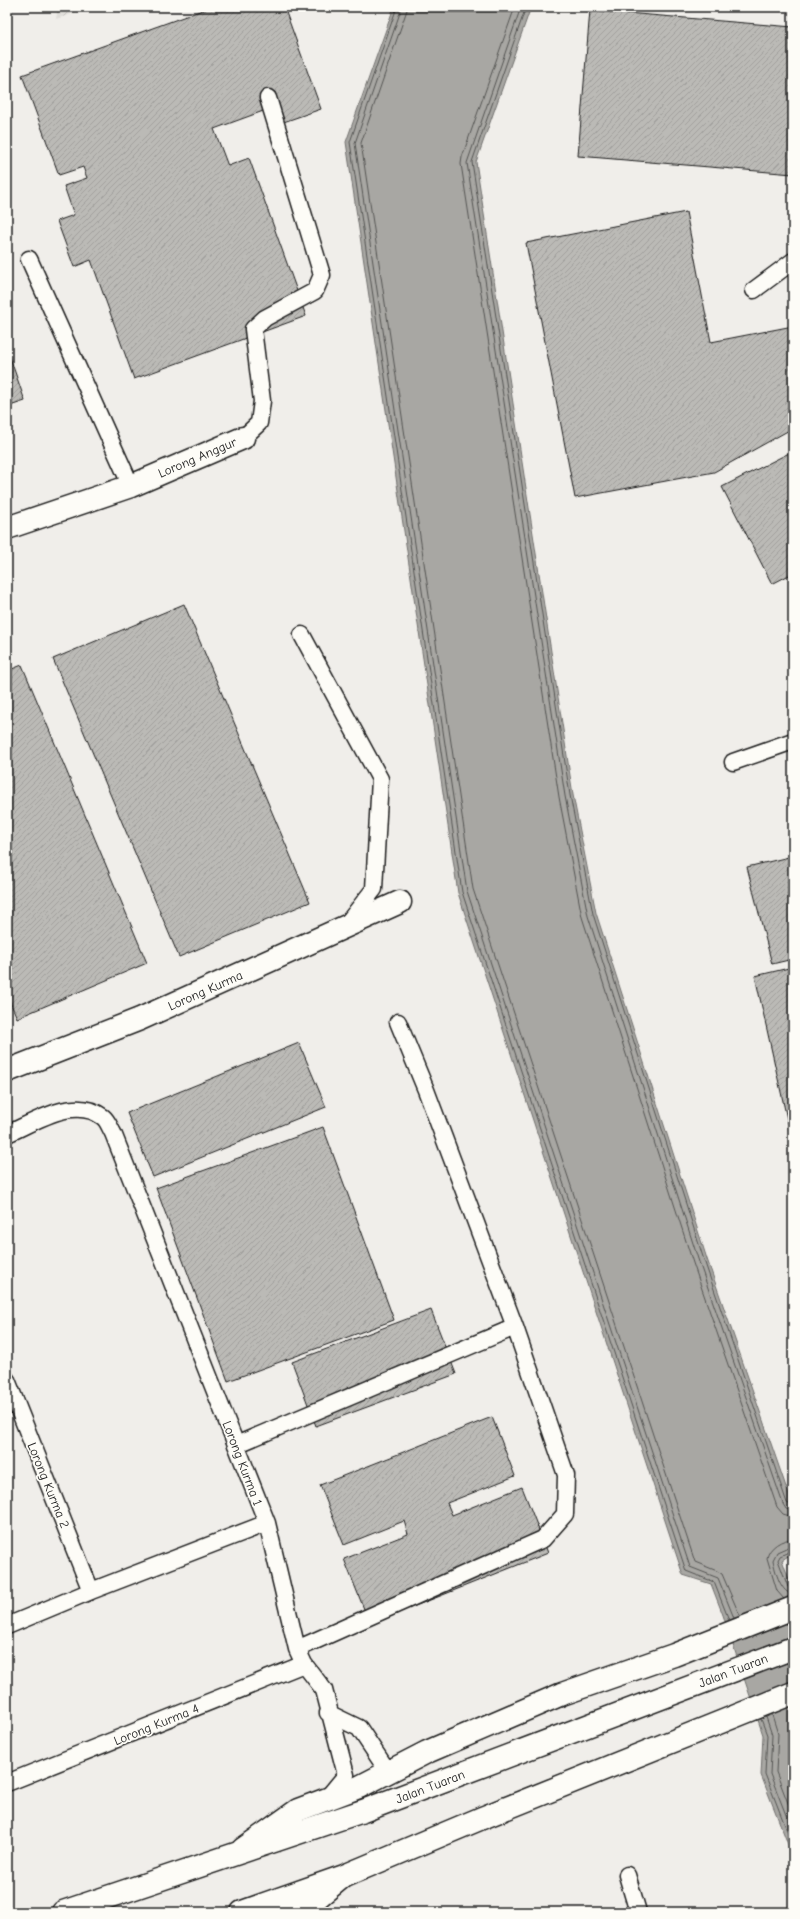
<svg xmlns="http://www.w3.org/2000/svg" width="800" height="1919" font-family="'Comic Neue',sans-serif">
  <style>
    .industrial { fill: url(#industrial-furrows) }
    .water { fill: #a8a7a3; stroke: #706f6d }
    .lines { fill: none; stroke-linecap: round; stroke-linejoin: round }
    .shore { stroke: #545452; stroke-width: 1 }
    .building { fill: url(#building-hatch); stroke: #1c1c1c }
    .service-casing { stroke: #1c1c1c; stroke-width: 19 }
    .minor-casing { stroke: #1c1c1c; stroke-width: 25 }
    .tertiary-casing { stroke: #1c1c1c; stroke-width: 25 }
    .primary-casing { stroke: #1c1c1c; stroke-width: 25 }
    .service { stroke: #fdfcf7; stroke-width: 16 }
    .minor { stroke: #fdfcf7; stroke-width: 22 }
    .tertiary { stroke: #fdfcf7; stroke-width: 22 }
    .primary { stroke: #fdfcf7; stroke-width: 22 }
    .labels { text-anchor: middle; stroke-width: 3.5; stroke-linejoin: round; paint-order: stroke }
    .street-label { font-size: 13px; fill: #1c1c1c; stroke: #fdfcf7 }
  </style>
  <defs>
    <pattern id="industrial-furrows" width="10" height="10" patternUnits="userSpaceOnUse"><rect width="10" height="10" fill="#e0deda"/><path d="M-1 1l2-2M0 10L10 0M9 11l2-2" fill="none" stroke="#c0beba"/></pattern>
    <pattern id="building-hatch" width="6" height="6" patternUnits="userSpaceOnUse"><rect width="6" height="6" fill="#bbbab6"/><path d="M-1 1l2-2M0 6l6-6M5 7l2-2" fill="none" stroke="#a09f9c"/></pattern>
  </defs>
  <rect width="100%" height="100%" fill="#f0eeea"/>
  <filter id="ink" filterUnits="userSpaceOnUse"><feTurbulence type="fractalNoise" baseFrequency=".025" numOctaves="2"/><feDisplacementMap in="SourceGraphic" scale="8" xChannelSelector="R" yChannelSelector="G"/><feConvolveMatrix kernelMatrix="1 2 1 2 8 2 1 2 1" color-interpolation-filters="sRGB"/></filter>
  <g filter="url(#ink)">
    <path class="industrial" d="M58 7H94L56 19Z"/>
    <path class="water" d="M394 7H531L476 162 573 795 596 913 707 1259 793 1507V1553L782 1560 793 1590V1857L761 1775 763 1735 723 1615 711 1584 683 1575 458 893 346 142Z"/>
    <g class="lines">
      <path class="shore" d="M397 7 350 142 462 892 686 1571 714 1582 729 1620
        M402 7 355 143 467 891 690 1567 718 1578 734 1618
        M408 7 361 143 473 889 695 1562 717 1571 722 1574 740 1616
        M515 7 462 157 461 164 559 797 582 917 693 1263 777 1507 783 1514 793 1517
        M521 7 467 163 565 796 588 916 699 1262 783 1504 786 1509 793 1511
        M526 7 472 162 570 795 593 914 704 1260 787 1503 793 1506
        M793 1545 777 1552 773 1560C775 1571 781 1594 793 1594
        M793 1550 780 1556 778 1560 788 1587 793 1589
        M784 1599 777 1591 767 1558C769 1547 782 1539 793 1539
        M772 1715 778 1734 776 1772 793 1816
        M766 1717 772 1735 770 1774 793 1833
        M761 1719 767 1735 765 1774 793 1846"/>
    </g>
    <path class="building" d="M211 7H284L321 109 272 126 266 110 214 129 228 166 249 158 306 316 134 379 91 260 74 267 57 221 74 215 64 186 87 178 83 167 59 175 22 75Z
      M590 10 793 27V174L578 156Z
      M686 212 711 342 793 326V428L714 472 575 498 526 243Z
      M7 349 25 401 7 407Z
      M793 451V573L772 584 722 487Z
      M184 604 310 902 179 957 53 659Z
      M22 665 147 963 17 1018 7 995V671Z
      M793 856V959L772 964 747 867Z
      M793 967V1146L755 976Z
      M299 1043 326 1107 153 1177 127 1113Z
      M323 1127 394 1320 228 1381 156 1188Z
      M431 1310 456 1374 316 1426 292 1362Z
      M492 1417 515 1476 447 1503 452 1515 522 1487 548 1553 370 1624 344 1559 408 1534 404 1521 344 1545 320 1485Z"/>
    <g class="lines">
      <defs>
        <path id="service" d="M29 259 131 486
          M754 290 793 261
          M243 438 259 423 262 401 253 329 265 318 315 291 322 275 268 98
          M302 635 380 779 374 889 346 925
          M733 762 793 741
          M7 1134C35 1122 75 1095 103 1117 108 1121 110 1128 113 1133L267 1523 297 1649 304 1664 324 1690 346 1775 327 1798
          M7 1380 91 1591
          M236 1445 515 1327
          M7 1626 91 1591 267 1523
          M297 1649 543 1539 565 1514 566 1475 515 1327 426 1090 398 1022
          M328 1713 359 1728 389 1773
          M7 1783 304 1664
          M627 1875 638 1912"/>
        <path id="minor" d="M7 528 131 486 243 438
          M7 1071 140 1019 400 902
          M243 1849 298 1810 359 1787 427 1752 562 1694 674 1655 793 1608"/>
        <path id="tertiary" d="M295 1912 307 1906 341 1878"/>
        <path id="primary" d="M63 1912 363 1811 793 1648
          M242 1912 344 1876 482 1818 793 1693"/>
      </defs>
      <use href="#service" class="service-casing"/>
      <use href="#minor" class="minor-casing"/>
      <use href="#tertiary" class="tertiary-casing"/>
      <use href="#primary" class="primary-casing"/>
      <use href="#service" class="service"/>
      <use href="#minor" class="minor"/>
      <use href="#tertiary" class="tertiary"/>
      <use href="#primary" class="primary"/>
    </g>
  </g>
  <g class="labels">
    <g class="street-label">
      <text transform="translate(197 457) rotate(-23)" y="5">Lorong Anggur</text>
      <text transform="translate(205 990) rotate(-24)" y="5">Lorong Kurma</text>
      <text transform="translate(243 1463) rotate(69)" y="5">Lorong Kurma 1</text>
      <text transform="translate(49 1485) rotate(68)" y="5">Lorong Kurma 2</text>
      <text transform="translate(733 1670) rotate(-21)" y="5">Jalan Tuaran</text>
      <text transform="translate(156 1724) rotate(-22)" y="5">Lorong Kurma 4</text>
      <text transform="translate(430 1786) rotate(-21)" y="5">Jalan Tuaran</text>
    </g>
  </g>
  <rect width="800" height="1919" fill="none" stroke="#fdfcf7" stroke-width="24"/>
  <rect x="12" y="12" width="776" height="1895" fill="none" stroke="#1c1c1c" stroke-width="1.5" filter="url(#ink)"/>
</svg>
